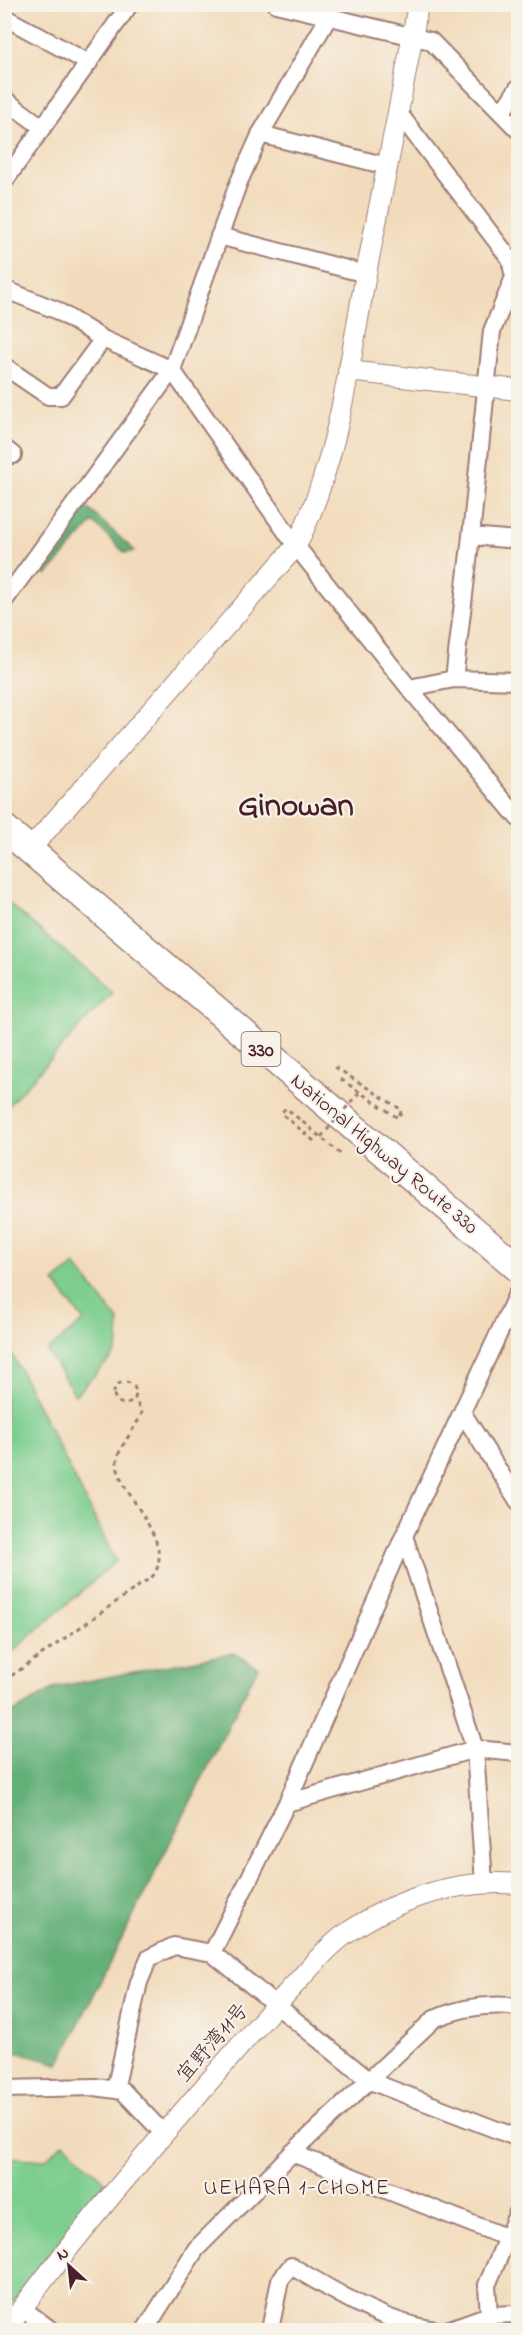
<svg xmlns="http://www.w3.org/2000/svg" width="523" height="2335" font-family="'Indie Flower','Klee One',sans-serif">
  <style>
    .green { fill: #7ccd8e; stroke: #63765c; stroke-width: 1.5 }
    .forest { fill: #65b079; stroke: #586852; stroke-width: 1.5 }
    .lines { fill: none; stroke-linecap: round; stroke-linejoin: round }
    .minor-casing { stroke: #9e7d74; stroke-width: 20 }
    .tertiary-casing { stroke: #9e7d74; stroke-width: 22 }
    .trunk-casing { stroke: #9e7d74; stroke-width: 30 }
    .path { stroke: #9e7d74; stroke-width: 3; stroke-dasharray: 4.5 4.5; stroke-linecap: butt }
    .minor { stroke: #fff; stroke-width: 16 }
    .tertiary { stroke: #fff; stroke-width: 20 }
    .trunk { stroke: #fff; stroke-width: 27 }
    .path-bridge { stroke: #9e7d74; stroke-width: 3; stroke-dasharray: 4.5 4.5; stroke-linecap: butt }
    .labels { text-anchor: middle; stroke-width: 4.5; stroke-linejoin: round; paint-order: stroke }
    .shield { fill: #f7f3e8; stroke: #7e5f64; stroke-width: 1.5 }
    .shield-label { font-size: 20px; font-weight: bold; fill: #4a1f2b }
    .street-label { font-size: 21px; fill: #4a1f2b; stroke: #f7f3e8 }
    .neighbourhood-label { font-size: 22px; letter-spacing: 1.5px; fill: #4a1f2b; stroke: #f7f3e8 }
    .town-label { font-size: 33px; font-weight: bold; fill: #4a1f2b; stroke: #f7f3e8 }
  </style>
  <rect width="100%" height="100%" fill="#f7f3e8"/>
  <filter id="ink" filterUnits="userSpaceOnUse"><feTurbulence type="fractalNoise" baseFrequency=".0167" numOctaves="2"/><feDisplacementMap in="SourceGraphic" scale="12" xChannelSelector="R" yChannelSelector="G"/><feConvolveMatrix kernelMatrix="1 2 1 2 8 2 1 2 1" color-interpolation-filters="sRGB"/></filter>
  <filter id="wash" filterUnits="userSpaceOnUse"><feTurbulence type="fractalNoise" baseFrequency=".008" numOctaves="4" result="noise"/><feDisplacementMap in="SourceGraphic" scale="24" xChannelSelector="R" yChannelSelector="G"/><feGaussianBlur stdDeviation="1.35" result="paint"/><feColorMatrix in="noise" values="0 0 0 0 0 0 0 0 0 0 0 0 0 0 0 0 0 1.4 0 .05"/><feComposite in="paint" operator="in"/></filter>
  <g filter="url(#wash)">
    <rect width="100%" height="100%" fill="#f2dbbc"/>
    <path class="green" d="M5 900 112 992 5 1109Z
      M75 1265 119 1321 117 1352 75 1395 47 1351 84 1321 54 1282Z
      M5 1340 116 1561 5 1658H4Z
      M64 2143 106 2182 5 2312V2157L45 2160Z"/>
    <path class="forest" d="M83 504 135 551 125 553 93 522 47 575 37 566Z
      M233 1653 258 1667 59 2064 5 2049V1717L56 1687Z"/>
  </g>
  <g filter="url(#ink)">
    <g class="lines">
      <defs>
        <path id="minor" d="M276 4 431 41 518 130
          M4 17 89 63
          M4 99 42 127
          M398 112 510 259 514 277 492 331 471 536 454 679
          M502 112 518 88
          M260 134 387 166
          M4 182 130 4
          M219 236 366 274
          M4 289 56 310 103 339 172 370 296 546 409 688 518 818
          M4 366 48 396H61L103 339
          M4 448 13 455
          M471 536 518 540
          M4 601 172 370 238 184 261 133 328 18
          M409 688 454 679 518 681
          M518 1292 404 1536 287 1803 212 1953 370 2081 518 2138
          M462 1412 518 1501
          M404 1536 475 1749 484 1883
          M287 1803 475 1749 518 1753
          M4 2089 95 2087 123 2091 164 2134
          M115 2090 139 1982 149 1958 174 1946 212 1953
          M292 2153 508 2238
          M22 2308 51 2330
          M489 2315 487 2285 518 2212
          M145 2330 196 2249 292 2153 434 2019C462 2007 488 2003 518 2007
          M270 2330 280 2280 291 2266C336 2292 385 2324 437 2330
          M447 2330 489 2315 518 2314"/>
        <path id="tertiary" d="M348 371 518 390
          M30 849 296 546C338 462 349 366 366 274 383 184 403 95 418 4
          M6 2330C72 2239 146 2154 219 2070 245 2040 271 2010 298 1981 312 1965 326 1949 343 1936 392 1900 458 1878 518 1884"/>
        <path id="trunk" d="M4 828 518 1268"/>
      </defs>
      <use href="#minor" class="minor-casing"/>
      <use href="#tertiary" class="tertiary-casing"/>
      <use href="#trunk" class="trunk-casing"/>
      <path class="path" d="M335 1067 402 1110 398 1118 339 1078
        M314 1141 281 1113 286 1108 342 1155
        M114 1393a11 11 0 1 1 22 0a11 11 0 1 1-22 0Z
        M4 1681 153 1576C178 1541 116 1492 117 1462 117 1449 137 1426 142 1413L135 1399"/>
      <use href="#minor" class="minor"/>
      <use href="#tertiary" class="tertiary"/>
      <use href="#trunk" class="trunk"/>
      <path class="path-bridge" d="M321 1137 359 1093"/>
    </g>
  </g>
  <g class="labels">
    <rect class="shield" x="241.5" y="1032" width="39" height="34" rx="4.5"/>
    <g class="shield-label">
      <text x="261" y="1056">330</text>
    </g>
    <g class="street-label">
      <text transform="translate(385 1153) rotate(40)" y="7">National Highway Route 330</text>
      <text transform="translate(212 2042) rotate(-49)" y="7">宜野湾11号</text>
    </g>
    <g class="neighbourhood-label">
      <text x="297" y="2194">UEHARA 1-CHOME</text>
    </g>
    <g class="town-label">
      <text x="296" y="815">Ginowan</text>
    </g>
  </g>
  <rect width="523" height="2335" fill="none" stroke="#f7f3e8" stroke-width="24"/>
  <g transform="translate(69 2266) rotate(333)" stroke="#f7f3e8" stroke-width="4.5" paint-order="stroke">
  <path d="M0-4.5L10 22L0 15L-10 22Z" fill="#4a1f2b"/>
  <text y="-9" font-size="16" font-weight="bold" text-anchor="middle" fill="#4a1f2b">N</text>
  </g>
</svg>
